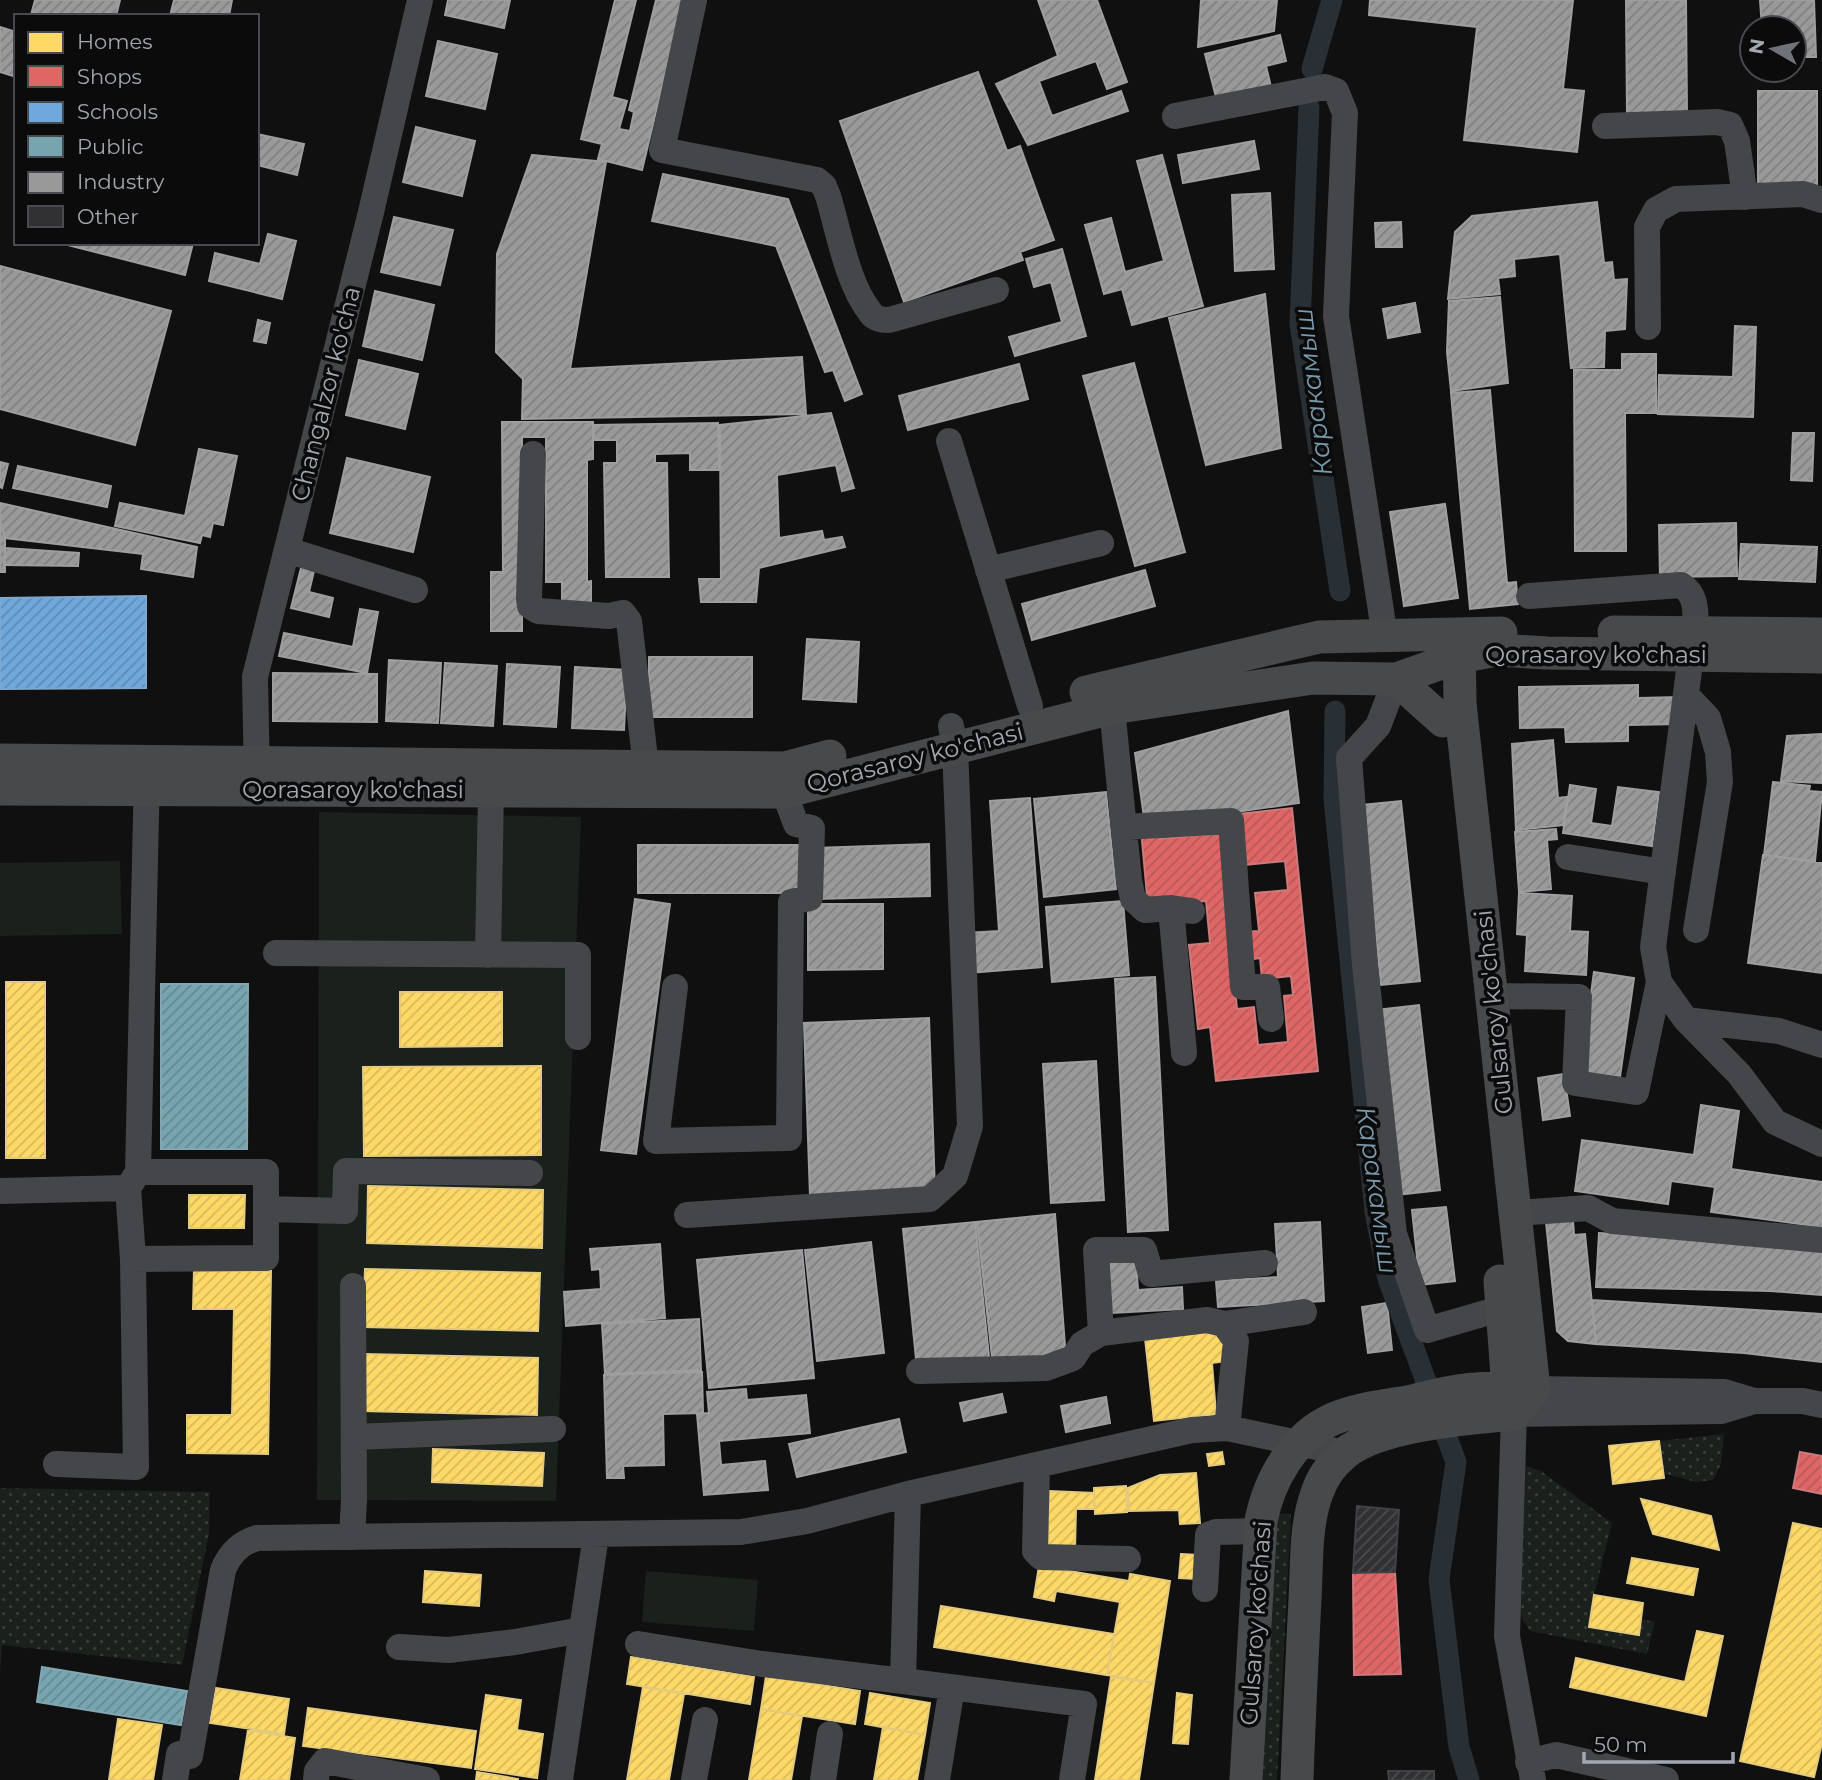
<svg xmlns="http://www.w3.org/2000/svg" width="1822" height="1780" font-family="Montserrat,sans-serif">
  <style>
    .grass { fill: url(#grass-dots) }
    .pitch { fill: #1a201b }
    .homes { fill: url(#homes-hatch); stroke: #e3ca7c; stroke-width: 2 }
    .shops { fill: url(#shops-hatch); stroke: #cd7a7c; stroke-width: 2 }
    .schools { fill: url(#schools-hatch); stroke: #7ea8cf; stroke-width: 2 }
    .public { fill: url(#public-hatch); stroke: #83a6b0; stroke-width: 2 }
    .industry { fill: url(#industry-hatch); stroke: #9c9ea0; stroke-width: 2 }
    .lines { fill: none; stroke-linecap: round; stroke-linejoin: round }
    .canal { stroke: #283035; stroke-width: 21 }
    .building { fill: url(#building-hatch); stroke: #404144; stroke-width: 2 }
    .minor { stroke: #454649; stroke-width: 26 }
    .major { stroke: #47494b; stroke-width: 33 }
    .labels { text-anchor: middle; stroke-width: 7; stroke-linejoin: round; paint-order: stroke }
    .street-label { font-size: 24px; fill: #a2a8b1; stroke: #0b0b0c }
    .water-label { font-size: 26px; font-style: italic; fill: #7a99ab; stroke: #0b0b0c }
  </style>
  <defs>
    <pattern id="grass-dots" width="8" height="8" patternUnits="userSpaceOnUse" patternTransform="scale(1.75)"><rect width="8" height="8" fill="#1a201b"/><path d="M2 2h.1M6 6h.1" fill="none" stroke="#383e3a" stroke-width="1.8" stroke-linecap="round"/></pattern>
    <pattern id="homes-hatch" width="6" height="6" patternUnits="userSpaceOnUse" patternTransform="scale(1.75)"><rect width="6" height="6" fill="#ffd966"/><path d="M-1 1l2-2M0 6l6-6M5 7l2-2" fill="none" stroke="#d6b85c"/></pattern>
    <pattern id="shops-hatch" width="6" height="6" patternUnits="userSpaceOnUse" patternTransform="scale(1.75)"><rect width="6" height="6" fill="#e06666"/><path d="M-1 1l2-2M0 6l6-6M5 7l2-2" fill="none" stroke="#b4595a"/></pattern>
    <pattern id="schools-hatch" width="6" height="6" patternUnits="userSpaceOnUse" patternTransform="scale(1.75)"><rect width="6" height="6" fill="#6fa8dc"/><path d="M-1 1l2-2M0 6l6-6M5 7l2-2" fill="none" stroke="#608ab2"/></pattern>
    <pattern id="public-hatch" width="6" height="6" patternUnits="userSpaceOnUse" patternTransform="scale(1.75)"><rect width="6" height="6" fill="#76a5af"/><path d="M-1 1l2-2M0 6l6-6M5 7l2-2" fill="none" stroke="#658890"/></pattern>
    <pattern id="industry-hatch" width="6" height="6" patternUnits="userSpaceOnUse" patternTransform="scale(1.75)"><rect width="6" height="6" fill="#999"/><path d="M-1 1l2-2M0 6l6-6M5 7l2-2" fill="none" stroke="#7f7f80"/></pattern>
    <pattern id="building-hatch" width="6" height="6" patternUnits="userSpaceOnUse" patternTransform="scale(1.75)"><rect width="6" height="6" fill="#313133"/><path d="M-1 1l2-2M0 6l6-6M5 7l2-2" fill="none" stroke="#4c4c4e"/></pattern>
  </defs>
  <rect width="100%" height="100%" fill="#101011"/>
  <path class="grass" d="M1724 1434 1721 1464 1713 1480 1696 1482 1663 1473 1659 1441Z
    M1524 1465 1541 1471 1612 1523 1594 1595 1589 1627 1641 1619 1655 1622 1647 1654 1530 1631 1521 1616Z
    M0 1488 210 1492 209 1534 182 1665 2 1645 0 1673Z
    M1275 1513 1291 1514 1277 1780H1261Z"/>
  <path class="pitch" d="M319 812 581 817 556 1501 317 1500Z
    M120 861 122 934 0 936V863Z
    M646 1571 758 1580 754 1631 642 1622Z"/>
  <path class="homes" d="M6 982H45V1158H6Z
    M400 992H502V1046L400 1047Z
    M541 1066V1155L364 1156 363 1067Z
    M368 1186 543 1190 542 1248 367 1243Z
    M189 1195H245L244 1228H189Z
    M365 1269 540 1273 538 1331 363 1327Z
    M194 1270 271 1271 268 1454 187 1453V1415H232L234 1309H193Z
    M1210 1329 1224 1343 1227 1361 1212 1363 1216 1414 1154 1421 1145 1338Z
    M364 1354 538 1358 537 1415 362 1411Z
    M1659 1441 1664 1478 1613 1484 1609 1446Z
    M433 1449 544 1453 542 1486 432 1482Z
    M1222 1452 1224 1464 1209 1466 1207 1454Z
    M1196 1473 1200 1523 1180 1524 1179 1510 1129 1511 1128 1488 1160 1475Z
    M1126 1486 1127 1512 1095 1514 1094 1488Z
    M1049 1491 1094 1493V1509H1076L1075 1549 1048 1548Z
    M1641 1499 1711 1516 1719 1550 1653 1534Z
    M1793 1523 1822 1529V1743L1814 1777 1740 1761Z
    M1181 1554 1198 1555 1197 1579 1179 1578Z
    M1632 1558 1698 1569 1693 1595 1627 1583Z
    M1039 1566 1129 1581 1130 1574 1170 1581 1154 1683 1107 1675 1120 1602 1056 1591 1054 1601 1034 1597Z
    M425 1571 481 1575 479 1606 423 1602Z
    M1594 1595 1643 1603 1639 1635 1589 1627Z
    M941 1606 1114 1634 1107 1675 934 1647Z
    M1697 1631 1723 1636 1706 1716 1570 1687 1576 1658 1685 1682Z
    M631 1657 754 1677 750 1704 627 1684Z
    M766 1676 860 1691 855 1724 761 1709Z
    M1111 1677 1154 1683 1139 1780H1095Z
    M643 1687 684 1694 669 1780H627Z
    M216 1688 289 1699 284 1734 210 1723Z
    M870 1693 930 1703 925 1735 865 1724Z
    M1177 1693 1192 1695 1188 1744 1173 1743Z
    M486 1695 521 1700 517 1730 543 1734 537 1778 475 1769Z
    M308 1708 476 1731 471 1768 303 1746Z
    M761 1709 802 1716 791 1780H749Z
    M118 1719 162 1725 153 1780H109Z
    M883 1727 925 1735 917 1780H874Z
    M248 1730 295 1738 289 1780H240Z
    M477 1772 518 1779V1780H476Z"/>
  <path class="shops" d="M1292 808 1318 1071 1216 1081 1210 1027 1198 1029 1189 945 1210 943 1206 901 1148 906 1141 830 1159 828 1160 839 1220 833 1237 1009 1254 1007 1258 1045 1288 1042 1284 996 1293 995 1291 976 1262 979 1260 958 1247 960 1244 932 1259 931 1255 893 1288 890 1285 861 1245 865 1240 814Z
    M1800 1452 1822 1456V1494L1793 1488Z
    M1395 1572 1401 1674 1354 1675 1353 1573Z"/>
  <path class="schools" d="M146 596V688L0 689V598Z"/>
  <path class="public" d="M161 984H248L247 1149H161Z
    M42 1667 187 1691 181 1725 37 1702Z"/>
  <path class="industry" d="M35 0H120L116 16H33L31 15Z
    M174 0H232L229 16H170Z
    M448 0H510L504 28 445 15Z
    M615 0H636L612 97 627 101 619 129 630 131 634 112 629 110 656 0H683L642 170 598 159 602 144 581 139Z
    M1038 0H1097L1127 82 1107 89 1096 61 1039 81 1052 116 1121 91 1128 111 1028 145 996 84 1058 56Z
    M1201 0H1277L1274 31 1198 47Z
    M1370 0H1573L1563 89 1584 91 1577 152 1464 140 1477 27 1369 15Z
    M1626 0H1686L1687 116H1627Z
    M1760 0H1814L1816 57H1794V28H1762Z
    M0 27 16 32V77L0 72Z
    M1280 35 1286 61 1266 66 1272 91 1218 105 1205 54Z
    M438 41 497 54 485 109 426 96Z
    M978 72 1007 151 1020 146 1054 240 1020 252 1023 260 904 302 840 121Z
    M1758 91H1817V187H1758Z
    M416 127 475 141 462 196 403 182Z
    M257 134 304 144 297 175 257 165Z
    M1254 141 1259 169 1183 183 1178 155Z
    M532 155 606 162 570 369 802 357 806 414 522 419 523 379 496 352 497 254Z
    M1162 155 1203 306 1132 325 1122 289 1104 294 1085 225 1111 218 1125 272 1164 261 1137 161Z
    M663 174 788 199 862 394 845 401 833 370 825 372 776 246 652 221Z
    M1270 193 1274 269 1235 271 1232 195Z
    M1597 202 1604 263 1612 262 1614 280 1627 279 1625 329 1605 331 1604 367 1571 368 1560 254 1514 259 1515 276 1498 278 1500 294 1448 299 1455 232 1472 216Z
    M394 217 453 230 440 285 381 272Z
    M1401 222 1402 247H1376L1375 223Z
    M268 234 296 241 282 299 209 281 215 253 260 264Z
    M60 243H193L185 275Z
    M1062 249 1086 336 1015 356 1009 337 1062 322 1051 282 1034 287 1026 259Z
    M0 266 171 311 135 445 0 409Z
    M375 291 434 305 422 360 363 346Z
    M1265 294 1281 448 1206 465 1169 318Z
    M1500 297 1508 383 1451 391 1447 352 1449 301Z
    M1415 303 1420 332 1388 338 1383 309Z
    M258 320 270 323 266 343 254 341Z
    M1735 326 1756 327 1753 417 1658 414 1659 375 1733 377Z
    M1622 354H1656V413H1625L1626 551H1575L1574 370H1622Z
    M359 360 418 374 405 429 346 415Z
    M1134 363 1185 552 1135 566 1083 376Z
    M1019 364 1028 399 908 430 899 396Z
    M1490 390 1507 583 1516 582 1518 604 1470 609 1451 393Z
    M831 413 854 488 842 491 836 465 777 475 779 538 822 531 824 540 842 537 845 547 759 568 756 602H701L699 579H721L720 425Z
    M502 422H593V459L587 460V582L591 581V611L562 610V582H546V437H522V631H491V572H503Z
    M718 423 719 470H690V453L655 454V463H667L669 577H606L604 463H617V440H594V425Z
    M1793 433H1814L1812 481 1791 480Z
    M199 449 237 456 223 525 213 523 210 537 202 535 200 543 115 526 120 503 185 516Z
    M347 458 430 477 413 552 330 533Z
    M0 462 8 464 2 488 0 487Z
    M18 466 111 486 107 507 13 488Z
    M0 503 197 547 193 577 141 569 143 554 5 538 0 520Z
    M1445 504 1458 598 1404 606 1390 512Z
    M0 520 5 538V572H0Z
    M1736 523 1737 576 1660 577 1659 525Z
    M1741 544 1817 547 1815 582 1739 579Z
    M5 548 79 553 78 566 4 565Z
    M301 568 314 571 309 592 333 598 329 617 291 608Z
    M1145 570 1155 606 1032 640 1022 604Z
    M360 609 378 612 367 673 279 656 284 633 353 647Z
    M807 639 859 642 856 702 803 699Z
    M649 657H752V717H649Z
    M389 660 441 663 438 723 386 721Z
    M445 663 497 666 493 726 441 723Z
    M507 664 560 667 556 727 504 724Z
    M575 667 627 670 624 730 572 728Z
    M273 673 377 674V722L273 721Z
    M1638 685V698L1680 697V724L1628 725V741L1566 742 1565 727 1520 728 1519 687Z
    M1288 711 1299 803 1145 825 1135 753Z
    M1822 734V783L1781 781 1787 736Z
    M1553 740 1558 798 1567 797 1563 825 1516 830 1512 744Z
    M1773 782 1810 786 1809 791 1822 792 1815 861 1764 855Z
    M1570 785 1596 789 1591 823 1612 826 1618 787 1659 792 1652 846 1563 833Z
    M1106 792 1116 889 1044 897 1034 799Z
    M1030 798 1042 967 969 973 966 933 999 931 990 801Z
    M1401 801 1420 981 1381 985 1362 805Z
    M1556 829 1557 839 1547 840 1551 889 1519 892 1515 832Z
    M929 844 930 896 816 899 815 848Z
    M638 845H806L805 893H638Z
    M1763 855 1822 863V973L1748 963Z
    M1519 893 1572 896 1570 931 1588 932 1586 975 1525 971 1527 935 1517 934Z
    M635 899 670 904 636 1154 601 1150Z
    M1123 901 1129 975 1052 982 1046 907Z
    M808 904H883V969L808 970Z
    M1594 972 1634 978 1620 1077 1580 1072Z
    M1155 977 1168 1230 1128 1232 1115 979Z
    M1419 1005 1440 1190 1397 1195 1377 1010Z
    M929 1018 935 1191 810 1196 804 1023Z
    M1096 1061 1104 1200 1051 1203 1043 1064Z
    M1564 1074 1570 1116 1543 1120 1538 1078Z
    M1701 1105 1739 1111 1731 1169 1822 1182V1227L1711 1212 1715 1187 1671 1181 1668 1204 1575 1191 1582 1140 1694 1155Z
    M1446 1207 1455 1281 1420 1285 1412 1210Z
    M1055 1214 1066 1359 993 1366 977 1222Z
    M1573 1220 1574 1235 1585 1234 1596 1344 1568 1341 1557 1331 1546 1222Z
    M975 1222 990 1366 917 1369 903 1229Z
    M1320 1222 1324 1301 1218 1307 1216 1281 1278 1277 1275 1224Z
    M1599 1233 1822 1248V1295L1770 1291 1596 1287Z
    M871 1242 884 1353 817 1361 805 1250Z
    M660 1244 665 1318 566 1326 564 1292 601 1289 600 1269 592 1270 590 1249Z
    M802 1250 814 1378 709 1388 697 1260Z
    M1136 1259 1138 1290 1182 1287 1183 1309 1112 1313 1109 1260Z
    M1592 1300 1822 1314V1362L1744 1353 1596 1344Z
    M1387 1303 1392 1350 1368 1353 1362 1307Z
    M699 1319 701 1370 605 1374 602 1324Z
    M702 1372 703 1413 663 1414 664 1465 623 1466 624 1478H607L604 1375Z
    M746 1389 747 1400 806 1395 810 1433 719 1441 721 1465 765 1461 768 1490 704 1495 697 1414 709 1413 707 1392Z
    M1002 1394 1006 1412 964 1421 960 1403Z
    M1106 1397 1110 1423 1066 1432 1061 1406Z
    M899 1419 906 1452 797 1477 789 1444Z"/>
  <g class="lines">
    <path class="canal" d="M1312 69 1332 0
      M1309 107 1300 324 1340 591
      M1335 711 1334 799 1375 1212 1388 1279 1456 1462 1439 1579 1459 1747 1469 1780"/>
  </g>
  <path class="building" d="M1357 1506 1399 1510 1395 1572 1353 1573Z
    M1388 1771H1434V1780H1389Z"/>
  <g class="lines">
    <path class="minor" d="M694 0 662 150 817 180 824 186 828 196C839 232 847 283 870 312 874 319 882 320 889 320L996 290
      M1175 116 1325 87 1336 91 1345 113 1336 316 1385 637
      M1605 126 1717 122 1730 125 1737 141 1745 197
      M1648 327 1647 227 1656 210 1676 199 1803 194 1822 200
      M949 441 1030 706
      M533 454 529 599 530 606 538 611 609 616 623 613 629 621 646 767
      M287 550 415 590
      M988 570 1101 543
      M1529 596 1681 585C1698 595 1695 613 1696 631
      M1691 655 1653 947 1659 982 1686 1020 1739 1074 1775 1122 1822 1144
      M1396 679 1378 726 1349 758 1365 965 1394 1234 1427 1330 1503 1308
      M1686 695 1708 718 1718 752 1720 782 1696 930
      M1112 708 1129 880 1133 899 1145 910 1171 908 1192 911
      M257 781 255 677 372 208 420 0
      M1124 827 1231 821 1243 987H1267L1271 1019
      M1568 857 1663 872
      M1171 908 1184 1053
      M276 953 578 955V1037
      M488 955 491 791
      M675 987 656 1141 789 1138 791 902 810 898 812 828 796 824 784 792
      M1492 996 1579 997 1575 1083 1636 1092 1659 982
      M1686 1020 1779 1031 1822 1045
      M138 1172H266V1258L133 1259 128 1188 138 1172 147 771
      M0 1191 128 1188
      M266 1209 345 1211 346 1171 530 1173
      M1516 1213 1588 1208 1612 1221 1822 1240
      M687 1215 930 1199 955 1176 970 1126 955 748 951 726
      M1224 1324 1304 1312
      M1101 1333 1096 1250H1144L1151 1274 1265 1263
      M919 1371 1046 1368 1073 1358 1082 1344 1101 1333 1207 1320 1224 1324 1236 1341 1227 1428
      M1534 1389 1724 1392 1754 1401H1803L1822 1405
      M354 1437 553 1429
      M56 1464 136 1467 133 1259
      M1037 1465 1035 1551 1041 1557 1128 1559
      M908 1494 903 1681 1084 1704 1072 1780
      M352 1537 354 1500 353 1286
      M1205 1589 1208 1535 1216 1532 1260 1531
      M638 1644 762 1664 903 1681
      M399 1647 449 1650 515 1642 582 1630
      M1528 1762 1556 1755 1666 1780
      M175 1780 179 1754 190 1756 223 1570C230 1553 240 1543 257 1538L741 1532 807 1521 908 1494 1192 1430 1227 1428 1345 1453
      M316 1780 317 1771 325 1761 427 1780
      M560 1780 596 1535
      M694 1780 705 1720
      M823 1780 830 1734
      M937 1780 952 1687
      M1533 1780 1507 1636 1514 1414 1721 1411 1754 1401"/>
    <path class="major" d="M1614 632 1822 634
      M1396 679 1443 721
      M1086 692 1319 637 1501 633
      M0 760 785 768 830 756
      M0 789 784 792 1112 708 1313 678 1396 679 1459 657 1497 650 1547 653 1822 657
      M1500 1281 1508 1389 1514 1414
      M1246 1780 1261 1521C1269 1480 1293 1437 1333 1419 1356 1409 1382 1406 1407 1402 1429 1397 1453 1390 1476 1389 1493 1387 1512 1389 1530 1389
      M1297 1780C1299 1720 1302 1659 1305 1599 1307 1564 1305 1525 1317 1493 1322 1478 1332 1464 1344 1454 1378 1425 1469 1418 1514 1414L1534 1389 1460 703 1459 635"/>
  </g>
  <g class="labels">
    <g class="street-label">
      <text transform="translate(326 394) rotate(-76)" y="8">Changalzor ko'cha</text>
      <text x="1596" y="663">Qorasaroy ko'chasi</text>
      <text transform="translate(915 758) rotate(-14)" y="8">Qorasaroy ko'chasi</text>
      <text x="353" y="798">Qorasaroy ko'chasi</text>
      <text transform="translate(1494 1012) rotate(-96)" y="8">Gulsaroy ko'chasi</text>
      <text transform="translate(1256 1623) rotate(-86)" y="8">Gulsaroy ko'chasi</text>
    </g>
    <g class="water-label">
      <text transform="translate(1313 392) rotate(-97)" y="9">Каракамыш</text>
      <text transform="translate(1377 1190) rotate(82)" y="9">Каракамыш</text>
    </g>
  </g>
  <rect x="14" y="14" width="245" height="231" fill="#0b0b0c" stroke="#474a4e" stroke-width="2"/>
  <rect x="28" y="32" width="35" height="21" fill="#ffd966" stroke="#474a4e" stroke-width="2"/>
  <text x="77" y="49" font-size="21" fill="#a2a8b1">Homes</text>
  <rect x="28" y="66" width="35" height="21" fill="#e06666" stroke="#474a4e" stroke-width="2"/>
  <text x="77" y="84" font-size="21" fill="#a2a8b1">Shops</text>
  <rect x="28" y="102" width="35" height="21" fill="#6fa8dc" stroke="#474a4e" stroke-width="2"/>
  <text x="77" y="119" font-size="21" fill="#a2a8b1">Schools</text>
  <rect x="28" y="136" width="35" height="21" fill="#76a5af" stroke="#474a4e" stroke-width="2"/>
  <text x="77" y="154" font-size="21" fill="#a2a8b1">Public</text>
  <rect x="28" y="172" width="35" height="21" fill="#999999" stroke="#474a4e" stroke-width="2"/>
  <text x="77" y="189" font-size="21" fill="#a2a8b1">Industry</text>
  <rect x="28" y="206" width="35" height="21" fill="#313133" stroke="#474a4e" stroke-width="2"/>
  <text x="77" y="224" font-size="21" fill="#a2a8b1">Other</text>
  <g transform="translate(1773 49) rotate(279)"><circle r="33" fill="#0b0b0c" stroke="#474a4e" stroke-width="2"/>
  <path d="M0-5L12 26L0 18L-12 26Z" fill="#6f7379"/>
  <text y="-10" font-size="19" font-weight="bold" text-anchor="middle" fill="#a2a8b1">N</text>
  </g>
  <path d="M1584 1752v10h149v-10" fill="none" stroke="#a2a8b1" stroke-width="3.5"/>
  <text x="1594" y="1752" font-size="21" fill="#a2a8b1" stroke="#0b0b0c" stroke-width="5" paint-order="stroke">50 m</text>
</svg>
